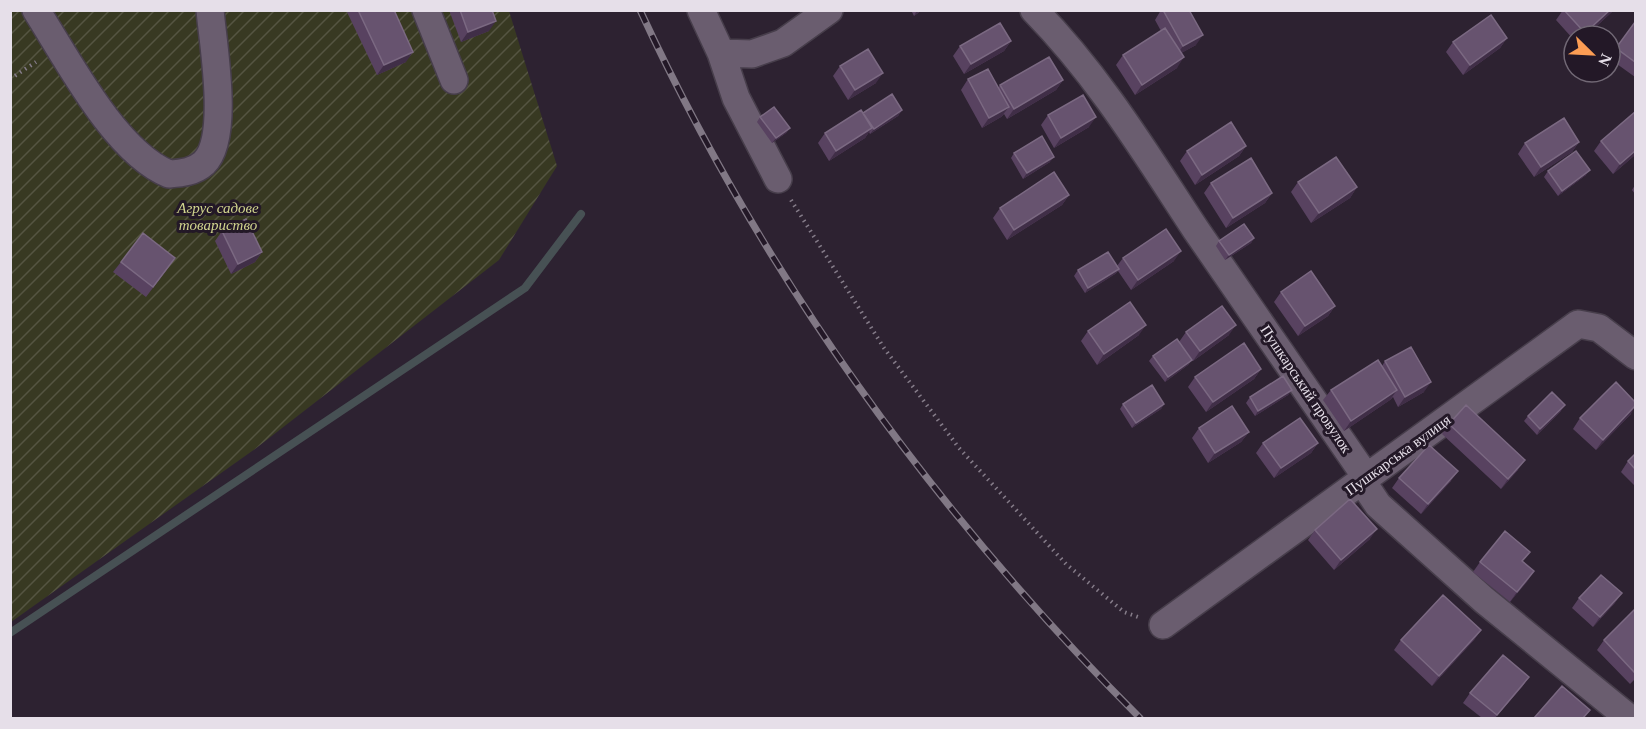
<svg xmlns="http://www.w3.org/2000/svg" width="1646" height="729" font-family="'Times New Roman',serif">
  <style>
    .garden { fill: url(#garden-furrows) }
    .lines { fill: none; stroke-linecap: round; stroke-linejoin: round }
    .stream { stroke: #475154; stroke-width: 8 }
    .minor-casing { stroke: #473e4b; stroke-width: 30 }
    .path { stroke: #857c89; stroke-width: 4; stroke-dasharray: 1.5 4.5; stroke-linecap: butt }
    .minor { stroke: #6a5d6f; stroke-width: 27 }
    .rail-casing { stroke: #817885; stroke-width: 7 }
    .rail { stroke: #231827; stroke-width: 4.5; stroke-dasharray: 14; stroke-linecap: butt }
    .wall { fill: #584260 }
    .shaded-wall { fill: #402e47 }
    .building { fill: #67536f; stroke: #7b6982; stroke-width: 1.5 }
    .labels { text-anchor: middle; stroke-width: 6; stroke-linejoin: round; paint-order: stroke }
    .park-label { font-size: 15px; font-style: italic; fill: #d0d48d; stroke: #231827 }
    .street-label { font-size: 15px; fill: #e6dfe9; stroke: #231827 }
  </style>
  <defs>
    <pattern id="garden-furrows" width="10" height="10" patternUnits="userSpaceOnUse" patternTransform="scale(1.5)"><rect width="10" height="10" fill="#383922"/><path d="M-1 1l2-2M0 10L10 0M9 11l2-2" fill="none" stroke="#555542"/></pattern>
  </defs>
  <rect width="100%" height="100%" fill="#2d2231"/>
  <path class="garden" d="M11 11H509L557 166 499 260 255 449 11 622Z"/>
  <g class="lines">
    <path class="stream" d="M10 633 525 288 581 214"/>
    <defs>
      <path id="minor" d="M36 10C68 60 115 152 169 174 182 173 194 172 204 163 230 138 213 45 210 10
        M426 10 454 80
        M701 10 721 53 736 98 778 179
        M1034 10C1099 76 1146 154 1196 230 1251 311 1307 390 1362 471L1368 490 1378 505 1484 600 1629 718
        M721 53 752 54 783 43 829 10
        M1163 625 1578 324 1599 328 1636 356"/>
    </defs>
    <use href="#minor" class="minor-casing"/>
    <path class="path" d="M10 79 36 62
      M791 200 884 348 959 448 1066 564 1124 612 1138 617"/>
    <use href="#minor" class="minor"/>
    <defs>
      <path id="rail" d="M640 10C763 276 934 512 1140 718"/>
    </defs>
    <use href="#rail" class="rail-casing"/>
    <use href="#rail" class="rail"/>
  </g>
  <path class="wall" d="M346 10H394L406 62 377 75Z
    M449 10H492L489 31 461 42Z
    M911 10H922L914 16Z
    M1161 10H1189L1196 45 1181 53 1177 68 1135 95 1116 65 1123 55 1161 31 1155 20Z
    M1563 10H1614L1586 36H1574V40L1556 20Z
    M1635 22V77L1610 59V57Z
    M1507 38 1500 48 1463 75 1446 52 1453 42Z
    M1011 41 1004 51 964 74 953 56 960 46Z
    M840 66 876 83 848 100 833 76Z
    M968 79 998 88 1000 85 1063 80 1056 90 1007 119 1004 114 1001 117 982 128 961 90Z
    M902 110 898 116 870 134 869 132 865 138 829 161 818 143 825 133 863 113Z
    M1048 115 1089 127 1054 148 1041 125Z
    M760 117 790 128 786 133 772 143 757 122Z
    M1601 141 1635 155 1613 174 1594 151Z
    M1579 142 1572 152 1534 177 1518 154 1525 143Z
    M1246 146 1239 156 1195 185 1180 161 1187 151Z
    M1014 153 1050 162 1023 179 1011 158Z
    M1548 171 1586 175 1558 196 1544 177Z
    M1298 182 1357 187 1350 198 1311 223 1291 192Z
    M1211 183 1272 193 1265 203 1226 228 1204 193Z
    M1635 185V194L1632 190Z
    M1069 195 1062 205 1007 240 993 218 1000 208Z
    M222 231 262 252 255 262 231 274 215 241Z
    M1254 238 1251 243 1225 260 1216 246 1219 241Z
    M1123 258 1174 261 1131 290 1118 271 1115 274 1085 293 1074 276 1078 270 1117 266Z
    M121 262 168 268 146 297 113 272Z
    M1281 292 1335 306 1328 316 1298 336 1274 302Z
    M1088 331 1139 335 1097 365 1081 341Z
    M1186 332 1229 335 1193 361 1179 342Z
    M1153 356 1192 360 1188 365 1165 382 1149 361Z
    M1385 361 1424 392 1398 407 1393 397 1390 400 1344 431 1323 400 1331 390 1382 366Z
    M1261 369 1254 379 1206 412 1188 387 1195 377Z
    M1292 390 1288 395 1255 416 1246 403 1250 397Z
    M1123 404H1164L1161 409 1132 428 1120 409Z
    M1561 411 1537 435 1524 421 1528 416Z
    M1631 414 1596 450 1573 429 1580 418Z
    M1449 424 1518 470 1501 489 1442 434Z
    M1199 428 1249 432 1241 442 1208 463 1192 438Z
    M1263 443H1318L1311 453 1274 478 1256 453Z
    M1635 454V486L1621 472 1628 461Z
    M1399 478 1451 481 1421 514 1392 488Z
    M1315 530 1370 539 1334 570 1308 540Z
    M1480 562H1523L1534 571 1510 602 1473 572Z
    M1622 593 1614 604 1593 627 1572 608 1579 598Z
    M1635 609V679L1630 684 1597 650 1604 640Z
    M1481 630 1474 640 1432 686 1394 650 1401 640Z
    M1529 677 1522 687 1495 718H1482L1463 703 1470 693Z"/>
  <path class="shaded-wall" d="M917 10H922L914 16Z
    M1610 10H1614L1586 36H1583Z
    M496 21 489 31 461 42 468 32Z
    M1203 35 1196 45 1176 56 1183 46Z
    M1507 38 1500 48 1463 75 1470 65Z
    M1011 41 1004 51 964 74 971 64Z
    M413 52 406 62 377 75 384 65Z
    M1184 57 1177 68 1135 95 1142 85Z
    M883 73 876 83 848 100 855 90Z
    M1063 80 1056 90 1007 119 1014 109Z
    M1009 107 1001 117 982 128 989 118Z
    M902 110 898 116 870 134 874 129Z
    M1096 117 1089 127 1054 148 1061 138Z
    M790 128 786 133 772 143 776 138Z
    M872 128 865 138 829 161 836 151Z
    M1579 142 1572 152 1534 177 1541 167Z
    M1246 146 1239 156 1195 185 1202 175Z
    M1635 151V155L1613 174 1620 164Z
    M1054 157 1050 162 1023 179 1027 173Z
    M1590 170 1586 175 1558 196 1562 191Z
    M1357 187 1350 198 1311 223 1319 213Z
    M1272 193 1265 203 1226 228 1233 218Z
    M1069 195 1062 205 1007 240 1014 230Z
    M1254 238 1251 243 1225 260 1229 255Z
    M1181 251 1174 261 1131 290 1138 280Z
    M262 252 255 262 231 274 238 264Z
    M1119 269 1115 274 1085 293 1088 288Z
    M1335 306 1328 316 1298 336 1305 326Z
    M1146 325 1139 335 1097 365 1104 354Z
    M1236 325 1229 335 1193 361 1200 351Z
    M1192 360 1188 365 1165 382 1168 377Z
    M1261 369 1254 379 1206 412 1213 402Z
    M1431 382 1424 392 1398 407 1405 397Z
    M1292 390 1288 395 1255 416 1258 411Z
    M1397 390 1390 400 1344 431 1351 421Z
    M1164 404 1161 409 1132 428 1136 423Z
    M1565 405 1561 411 1537 435 1540 429Z
    M1635 406 1631 414 1596 450 1603 440Z
    M1249 432 1241 442 1208 463 1215 453Z
    M1318 443 1311 453 1274 478 1281 468Z
    M1525 460 1518 470 1501 489 1508 479Z
    M1458 471 1451 481 1421 514 1428 504Z
    M1377 529 1370 539 1334 570 1341 560Z
    M1534 571 1527 582 1510 602 1517 592Z
    M1622 593 1614 604 1593 627 1600 617Z
    M1481 630 1474 640 1432 686 1439 676Z"/>
  <path class="building" d="M358 10H394L413 52 384 65Z
    M460 10H492L496 21 468 32Z
    M1163 10H1189L1203 35 1183 46Z
    M1564 10H1610L1585 33Z
    M1491 15 1507 38 1470 65 1453 42Z
    M1635 22V62L1616 48Z
    M1000 23 1011 41 971 64 960 46Z
    M1165 28 1184 57 1142 85 1123 55Z
    M868 49 883 73 855 90 840 66Z
    M1049 57 1063 80 1014 109 1000 85Z
    M988 69 1009 107 989 118 968 79Z
    M892 94 902 110 874 129 863 113Z
    M1083 95 1096 117 1061 138 1048 115Z
    M774 107 790 128 776 138 760 117Z
    M861 110 872 128 836 151 825 133Z
    M1635 112V151L1620 164 1601 141Z
    M1564 118 1579 142 1541 167 1525 143Z
    M1231 122 1246 146 1202 175 1187 151Z
    M1042 136 1054 157 1027 173 1014 153Z
    M1576 151 1590 170 1562 191 1548 171Z
    M1336 157 1357 187 1319 213 1298 182Z
    M1251 158 1272 193 1233 218 1211 183Z
    M1054 172 1069 195 1014 230 1000 208Z
    M246 219 262 252 238 264 222 231Z
    M1244 224 1254 238 1229 255 1219 241Z
    M1166 229 1181 251 1138 280 1123 258Z
    M143 233 175 258 153 287 121 262Z
    M1108 252 1119 269 1088 288 1078 270Z
    M1311 271 1335 306 1305 326 1281 292Z
    M1130 302 1146 325 1104 354 1088 331Z
    M1222 306 1236 325 1200 351 1186 332Z
    M1177 339 1192 360 1168 377 1153 356Z
    M1244 343 1261 369 1213 402 1195 377Z
    M1411 347 1431 382 1405 397 1385 361Z
    M1378 360 1397 390 1351 421 1331 390Z
    M1283 376 1292 390 1258 411 1250 397Z
    M1616 382 1635 402V406L1603 440 1580 418Z
    M1152 385 1164 404 1136 423 1123 404Z
    M1552 392 1565 405 1540 429 1528 416Z
    M1466 405 1525 460 1508 479 1449 424Z
    M1232 406 1249 432 1215 453 1199 428Z
    M1300 418 1318 443 1281 468 1263 443Z
    M1429 445 1458 471 1428 504 1399 478Z
    M1635 454V469L1628 461Z
    M1350 499 1377 529 1341 560 1315 530Z
    M1505 531 1530 552 1522 561 1534 571 1517 592 1480 562Z
    M1601 575 1622 593 1600 617 1579 598Z
    M1443 595 1481 630 1439 676 1401 640Z
    M1635 609V673L1604 640Z
    M1503 655 1529 677 1497 715 1470 693Z
    M1562 686 1590 710 1583 718H1534Z"/>
  <g class="labels">
    <g class="park-label">
      <text x="218" y="213">Агрус садове<tspan x="218" dy="17">товариство</tspan></text>
    </g>
    <g class="street-label">
      <text transform="translate(1306 389) rotate(56)" y="5">Пушкарський провулок</text>
      <text transform="translate(1398 455) rotate(-36)" y="5">Пушкарська вулиця</text>
    </g>
  </g>
  <rect width="1646" height="729" fill="none" stroke="#e6dfe9" stroke-width="24"/>
  <g transform="translate(1592 54) rotate(114)"><circle r="28" fill="#231827" stroke="#716875" stroke-width="1.5"/>
  <path d="M0-4.5L10 22L0 15L-10 22Z" fill="#fc9d54"/>
  <text y="-9" font-size="16" font-weight="bold" text-anchor="middle" fill="#e6dfe9">N</text>
  </g>
</svg>
